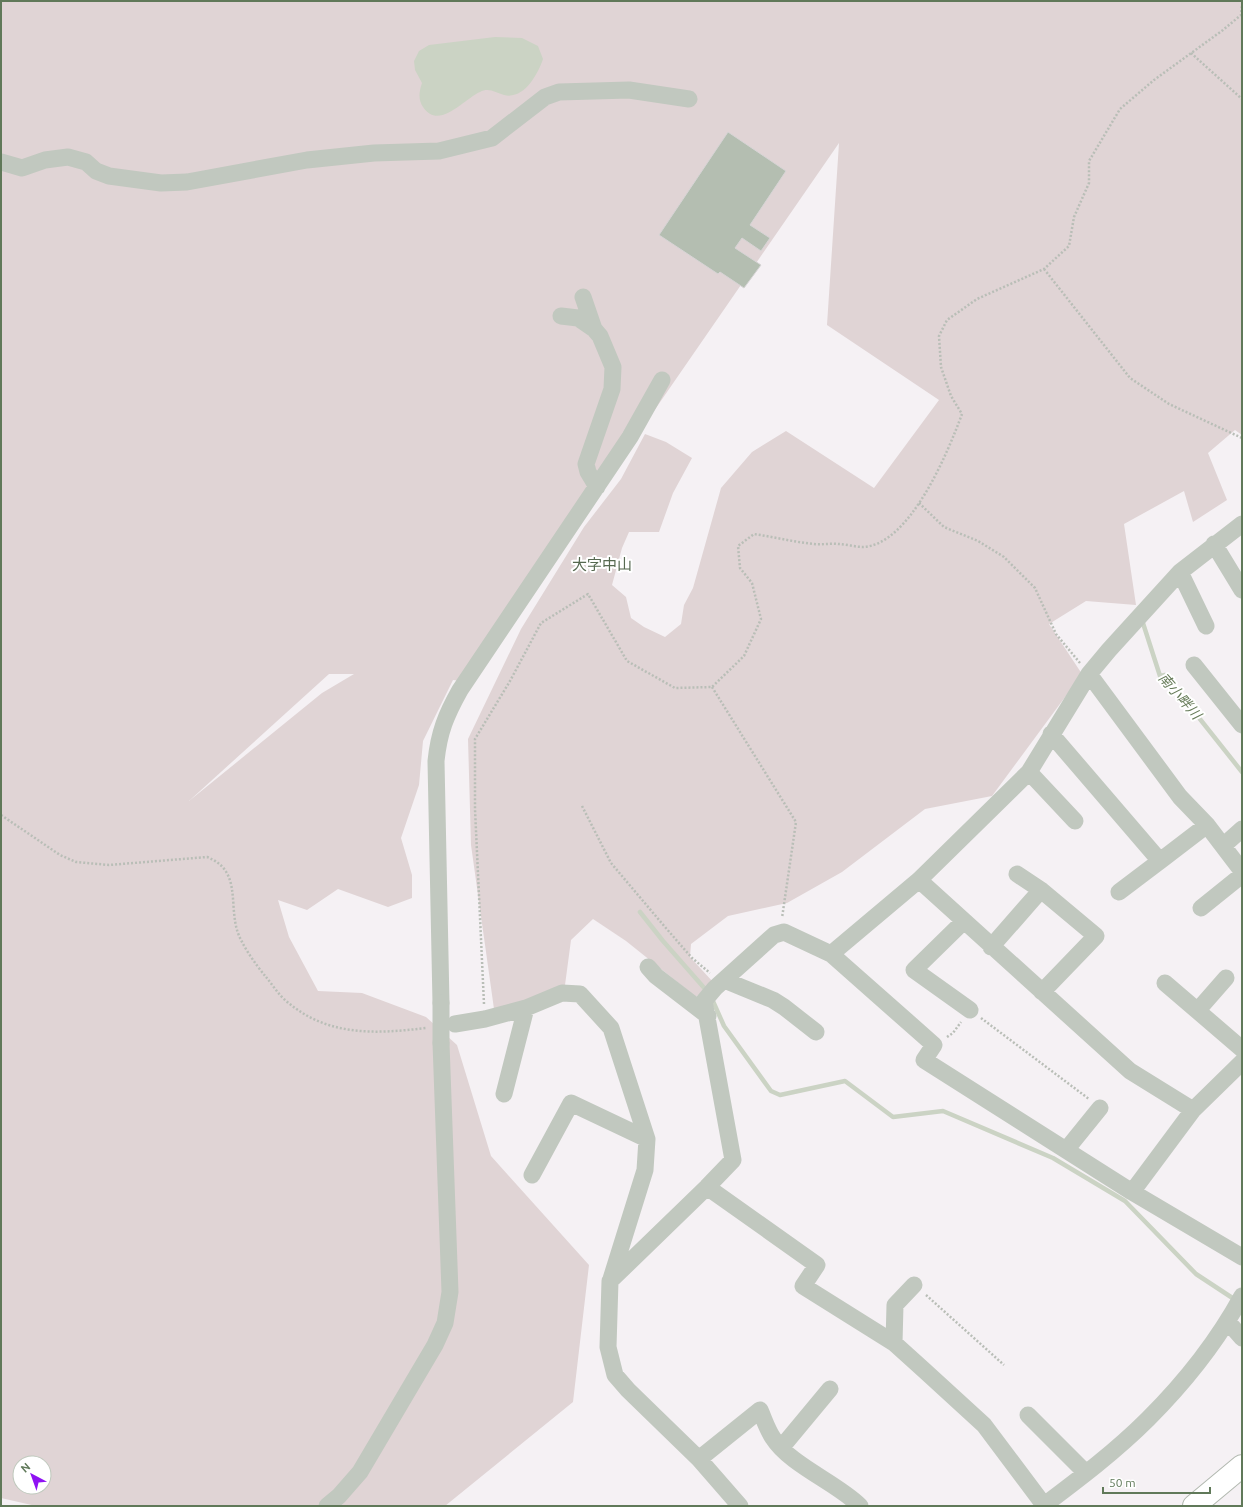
<svg xmlns="http://www.w3.org/2000/svg" width="1243" height="1507" font-family="Ubuntu,'Noto Sans JP',sans-serif">
  <style>
    .green { fill: #e0d4d5; fill-rule: evenodd }
    .water { fill: #cbd3c4 }
    .lines { fill: none; stroke-linecap: round; stroke-linejoin: round }
    .stream { stroke: #cbd3c4; stroke-width: 4.5 }
    .building { fill: #b4beb1; stroke: #d6d4d5 }
    .highway-casing { stroke: #b2b9b0; stroke-width: 24 }
    .path { stroke: #b9beb7; stroke-width: 2.5; stroke-dasharray: 2 2; stroke-linecap: butt }
    .minor { stroke: #c1c8bf; stroke-width: 17 }
    .highway { stroke: #fff; stroke-width: 22 }
    .minor-bridge { stroke: #c1c8bf; stroke-width: 17 }
    .labels { text-anchor: middle; stroke-width: 4; stroke-linejoin: round; paint-order: stroke }
    .water-label { font-size: 14px; font-style: italic; fill: #667b58; stroke: #fff }
    .quarter-label { font-size: 15px; fill: #566950; stroke: #fff }
  </style>
  <rect width="100%" height="100%" fill="#f5f1f4"/>
  <path class="green" d="M1 1H1242V435L1235 430 1208 453 1227 500 1193 522 1184 491 1124 524 1136 605 1086 601 1049 624 1082 674 992 796 925 809 842 872 787 903 728 916 691 944 690 957 713 982 696 997 626 941 593 919 571 940 565 985 501 1012 494 1009 471 845 468 739 521 629 584 527 621 479 645 434 666 442 692 458 673 493 659 532H629L622 548 612 585 626 597 631 618 644 627 665 637 681 624 684 605 693 588 721 488 752 452 786 431 874 488 939 400 827 325 839 143 580 518 470 682 453 680 423 741 419 785 401 838 412 875V898L388 907 338 889 307 910 278 900 289 937 318 991 362 993 426 1017 457 1045 491 1156 589 1265 573 1402 445 1506H36L1 1498ZM329 674H354L322 693 189 801ZM20 1463H44V1487H20Z"/>
  <path class="water" d="M495 37 522 38 538 46 543 59C538 74 524 100 504 95 496 93 489 87 480 92 464 99 439 131 423 107 418 99 419 92 422 83L415 70 414 61 419 51 429 45Z"/>
  <g class="lines">
    <path class="stream" d="M1142 620 1160 676 1165 675 1242 772
      M640 912 663 941 706 990
      M712 999 724 1026 771 1091 780 1095 845 1081 893 1117 943 1111 1053 1158 1125 1201 1196 1274 1234 1299"/>
  </g>
  <path class="building" d="M728 132 786 171 750 225 770 238 761 251 742 238 735 248 761 265 744 288 720 272 718 274 659 235Z"/>
  <g class="lines">
    <defs>
      <path id="highway" d="M1194 1506 1242 1466"/>
    </defs>
    <use href="#highway" class="highway-casing"/>
    <path class="path" d="M1191 53 1242 99
      M1044 269 1130 378 1169 404 1242 438
      M919 503 944 527 978 541 1004 557 1035 588 1056 634 1080 663
      M712 687 796 822 782 918
      M582 806 611 863 665 927 692 958 710 973
      M1 815 60 855 76 862 109 865 207 857C241 870 229 902 237 930 241 944 256 965 266 977 272 984 278 994 285 1000 327 1037 375 1034 426 1028
      M484 1004 475 809V739L510 681 541 623 588 594 627 661 675 688 712 687 744 656 761 619 752 583 740 568 738 546 754 534C774 537 794 542 814 544 822 545 830 543 838 544 846 544 855 547 863 547 910 545 948 452 962 414L951 396 941 367 939 336 947 320 977 299 1044 269 1069 246 1074 217 1089 183V161L1120 109 1154 80 1223 30 1241 15 1242 5
      M981 1018 1089 1099
      M947 1037 953 1033 961 1022
      M926 1295 1004 1365"/>
    <path class="minor" d="M1 162 22 168 45 160 68 157 86 162 96 171 109 176 161 183 187 182 307 160 374 153 439 151 492 138 545 97 559 92 629 90 689 99
      M583 297 594 329 600 336 613 367 612 389 586 464 588 472 597 487
      M561 316 578 318 594 329
      M1214 544 1242 590
      M1180 572 1206 626
      M1194 665 1242 725
      M1089 674 1180 797 1207 825 1242 871
      M1051 734 1160 861 1207 825
      M1029 772 1075 821
      M1223 846 1242 829
      M1017 874 1041 890 1096 936 1042 992
      M919 880 1130 1071 1193 1110
      M1119 892 1160 861
      M1201 908 1242 875
      M963 922 914 970 970 1010
      M991 947 1041 890
      M831 954 934 1045 924 1060 1132 1192 1242 1257
      M648 967 656 976 708 1016
      M724 980 773 1000 784 1007 816 1032
      M1165 983 1242 1049
      M441 1003 436 761C439 732 446 715 460 690L630 437 662 380
      M1198 1010 1226 978
      M455 1024 485 1019 526 1008 562 993 580 994 611 1028 647 1139 645 1170 611 1279
      M504 1094 526 1008
      M1066 1150 1100 1108
      M532 1175 571 1103 647 1139
      M707 1187 817 1265 803 1286 894 1343 925 1371 984 1425 1044 1505
      M1132 1192 1193 1110 1242 1062
      M1228 1322 1242 1338
      M894 1343 895 1305 914 1285
      M1028 1415 1086 1473
      M781 1448 830 1389
      M699 1459 760 1410C764 1419 767 1429 773 1438 790 1465 837 1483 860 1506
      M327 1506 339 1496 360 1472 435 1345 445 1323 450 1292 441 1043
      M740 1506 699 1459 628 1390 615 1375 608 1347 610 1281 707 1187 733 1160 704 1001 715 988 774 935 784 932 831 954 919 880 1029 772 1089 674 1109 650 1180 572 1242 524
      M1043 1506C1079 1479 1116 1451 1148 1419 1184 1383 1218 1340 1242 1296"/>
    <use href="#highway" class="highway"/>
    <path class="minor-bridge" d="M441 1003V1043"/>
  </g>
  <g class="labels">
    <g class="water-label">
      <text transform="translate(1180 696) rotate(49)" y="5">南小畔川</text>
    </g>
    <g class="quarter-label">
      <text x="602" y="570">大字中山</text>
    </g>
  </g>
  <rect width="1243" height="1507" fill="none" stroke="#607959" stroke-width="4"/>
  <g transform="translate(32 1475) rotate(319)"><circle r="19" fill="#ffffff" stroke="#bfc9bd"/>
  <path d="M0-3L7 15L0 10L-7 15Z" fill="#8f12f3"/>
  <text y="-6" font-size="11" font-weight="bold" text-anchor="middle" fill="#607959">N</text>
  </g>
  <path d="M1103 1487v6h107v-6" fill="none" stroke="#607959" stroke-width="2"/>
  <text x="1109" y="1487" font-size="12" fill="#607959" stroke="#ffffff" stroke-width="3" paint-order="stroke">50 m</text>
</svg>
